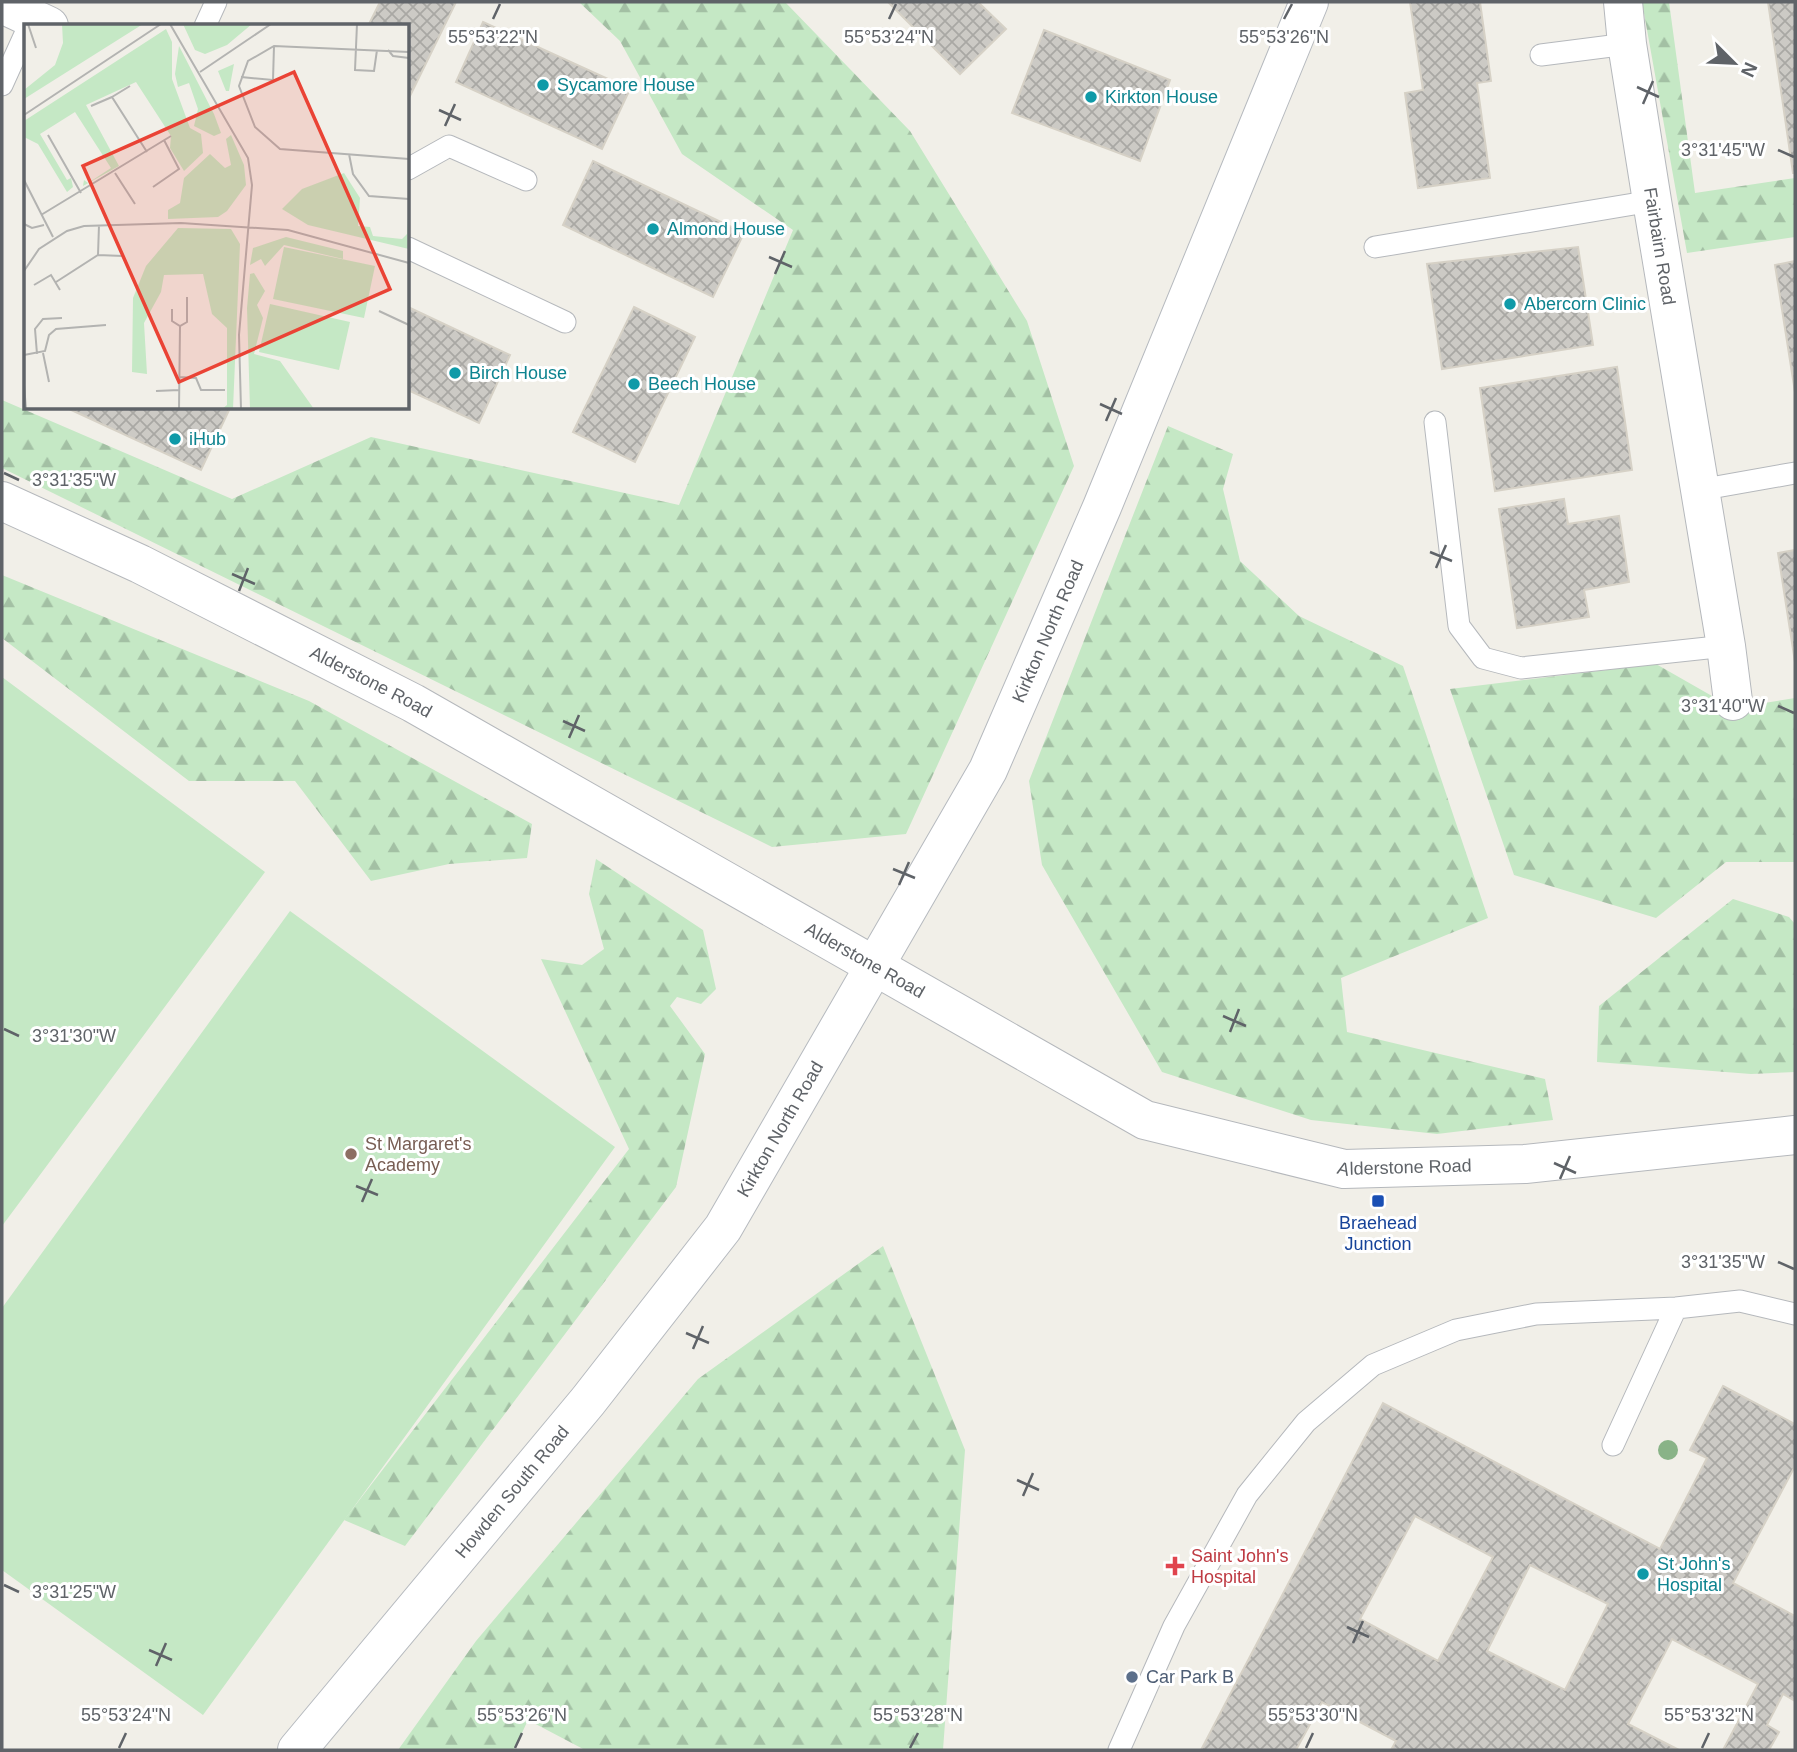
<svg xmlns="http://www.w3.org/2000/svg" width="1797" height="1752" font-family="Arial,sans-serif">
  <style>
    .forest { fill: url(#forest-firs) }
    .pitch { fill: #c5e8c5 }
    .building { fill: url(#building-cross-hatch); stroke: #d6d1c6; stroke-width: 2; fill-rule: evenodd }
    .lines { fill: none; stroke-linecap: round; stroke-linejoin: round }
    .service-casing { stroke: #b5b8bc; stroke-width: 23 }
    .minor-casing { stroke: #b5b8bc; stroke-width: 40 }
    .tertiary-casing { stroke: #b5b8bc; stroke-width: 40 }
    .secondary-casing { stroke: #b6babf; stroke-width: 40 }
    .service { stroke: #fff; stroke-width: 21 }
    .minor { stroke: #fff; stroke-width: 38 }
    .tertiary { stroke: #fff; stroke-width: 38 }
    .secondary { stroke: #fff; stroke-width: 38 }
    .tree { fill: #89b387 }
    .ticks { fill: none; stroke: #5f6368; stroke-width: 2.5 }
    .culture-dot { fill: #0f9aa8; stroke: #fff; stroke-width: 2.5 }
    .education-dot { fill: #8d6e63; stroke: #fff; stroke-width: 2.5 }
    .transit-dot { fill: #1a4fb4; stroke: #fff; stroke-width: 2.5 }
    .health-dot { fill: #e0444e; stroke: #fff; stroke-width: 2.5 }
    .service-dot { fill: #5c6f8a; stroke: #fff; stroke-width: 2.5 }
    .labels { text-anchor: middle; stroke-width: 6; stroke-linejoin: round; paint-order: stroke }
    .culture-label { font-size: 18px; fill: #0d838f; stroke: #fff; text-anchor: start }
    .street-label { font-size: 18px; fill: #5f6368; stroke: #fff }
    .education-label { font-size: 18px; fill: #785e54; stroke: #fff; text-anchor: start }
    .transit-label { font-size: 18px; fill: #164399; stroke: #fff }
    .health-label { font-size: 18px; fill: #be3a42; stroke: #fff; text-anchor: start }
    .service-label { font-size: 18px; fill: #4e5e75; stroke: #fff; text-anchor: start }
    .inset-road { fill: none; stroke: #b3b3b1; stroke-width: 2 }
    .view { fill: #ea4335; fill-opacity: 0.15; stroke: #ea4335; stroke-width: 3.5 }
    .inset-edge { fill: none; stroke: #5f6368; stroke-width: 3.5 }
    .ticks-label { font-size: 18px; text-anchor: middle; fill: #5f6368; stroke: #fff; stroke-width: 6; stroke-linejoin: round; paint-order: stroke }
  </style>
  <defs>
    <pattern id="forest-firs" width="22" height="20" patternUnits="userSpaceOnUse" patternTransform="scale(1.75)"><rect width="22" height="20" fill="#c5e8c5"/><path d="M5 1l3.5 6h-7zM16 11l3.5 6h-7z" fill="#a3c0a4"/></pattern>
    <pattern id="building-cross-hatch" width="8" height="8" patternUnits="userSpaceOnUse" patternTransform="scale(1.75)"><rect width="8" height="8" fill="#cccac5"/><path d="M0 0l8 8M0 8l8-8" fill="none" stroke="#a9a8a4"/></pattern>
  </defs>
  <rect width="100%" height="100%" fill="#f1efe8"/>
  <path class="forest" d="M579 2H785L910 131 1027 321 1074 466 906 834 772 847 2 468V400L232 499 371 437 679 505 793 230 682 154 620 41Z
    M1642 2H1669L1695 193 1795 178V237L1687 253Z
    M1168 426 1233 454 1223 489 1240 561 1299 616 1403 666 1488 918 1341 978 1347 1032 1545 1079 1553 1120 1437 1134 1311 1120 1162 1072 1042 865 1029 781Z
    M2 575 309 701 532 824 527 858 449 864 371 881 295 781H189L2 638Z
    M1656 664 1733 708 1795 698V862H1726L1656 918 1514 875 1450 689Z
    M596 859 703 930 716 989 701 1004 677 997 670 1006 705 1054 676 1187 405 1546 344 1520 629 1149 541 959 582 965 604 949 589 894Z
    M1733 899 1789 917 1795 924V1072L1751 1074 1597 1062 1599 1006Z
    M883 1246 965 1450 943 1750H585L528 1720 514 1750H398L476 1641 698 1379Z"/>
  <path class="pitch" d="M2 677 265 872 2 1226Z
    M290 911 615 1147 203 1715 2 1570V1308Z"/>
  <path class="building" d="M380 2H456L408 100V26H368Z
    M888 2H978L1006 29 960 74Z
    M1410 2H1480L1491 81 1477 83 1490 178 1418 188 1405 93 1423 90Z
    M1768 2H1795V173H1793Z
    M483 22 630 89 602 149 456 82Z
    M1044 30 1170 80 1140 161 1012 113Z
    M593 161 744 233 713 297 563 225Z
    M1578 247 1593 345 1442 369 1427 264Z
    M1795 261V392L1775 265Z
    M408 307 510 355 479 423 408 390Z
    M634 307 695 337 635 462 573 432Z
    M1617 367 1632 470 1495 491 1480 388Z
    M67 408H230L201 470Z
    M1564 499 1568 524 1619 516 1629 582 1584 590 1589 617 1517 628 1499 509Z
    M1795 550V662L1778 553Z
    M1723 1386 1795 1424V1466L1733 1583 1795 1616V1701L1783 1694 1767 1725 1779 1732 1769 1750H1723L1758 1684 1672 1639 1628 1724 1679 1750H1391L1396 1741 1322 1702 1296 1750H1201L1383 1403 1660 1549 1707 1458 1690 1450ZM1415 1516 1493 1557 1438 1661 1360 1619ZM1530 1565 1608 1604 1565 1690 1487 1651Z"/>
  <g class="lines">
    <defs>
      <path id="service" d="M205 26 216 2
        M1541 55 1627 44
        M2 85 26 32
        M408 169 449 146 526 180
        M1375 247 1652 201
        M408 248 565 322
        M1435 422 1459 626 1483 658 1521 668 1726 646
        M1699 490 1795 473
        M1613 1445 1676 1308
        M1119 1750 1174 1626 1247 1495 1306 1422 1373 1365 1456 1330 1536 1314 1676 1308 1740 1301 1795 1314"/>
      <g id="minor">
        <path id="s1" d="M1623 2 1627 44 1652 201 1726 646 1733 701"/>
        <path d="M2 4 49 26"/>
      </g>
      <g id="tertiary">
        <path id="s2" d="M2 501 140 564 413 703 1145 1120 1344 1169 1525 1164 1795 1135"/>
      </g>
      <g id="secondary">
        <path id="s3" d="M297 1750 588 1401 723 1228 988 770 1102 507 1309 2"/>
      </g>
    </defs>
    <use href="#service" class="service-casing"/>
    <use href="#minor" class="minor-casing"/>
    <use href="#tertiary" class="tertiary-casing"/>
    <use href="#secondary" class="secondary-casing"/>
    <use href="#service" class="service"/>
    <use href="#minor" class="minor"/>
    <use href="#tertiary" class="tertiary"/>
    <use href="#secondary" class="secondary"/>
  </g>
  <circle class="tree" cx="1668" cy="1450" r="10"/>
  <path class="ticks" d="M493 19 500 4M889 19 896 4M1284 19 1292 4M1637 87 1659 97M1643 104 1653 81M439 110 461 120M445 126 455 104M1778 150 1794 157M769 257 792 267M775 274 785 251M1100 404 1122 414M1106 421 1116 398M4 473 19 480M1430 552 1452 561M1436 568 1446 545M232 574 255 584M239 591 248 568M1778 706 1794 713M563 721 585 731M569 738 579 715M893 869 915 878M899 885 909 862M1223 1016 1246 1026M4 1029 19 1036M1230 1032 1239 1009M1554 1163 1576 1173M1560 1179 1570 1156M356 1186 378 1195M362 1202 372 1179M1778 1262 1794 1269M686 1333 709 1343M693 1349 703 1326M1017 1480 1039 1490M1023 1496 1033 1473M4 1585 19 1592M1347 1627 1369 1637M1353 1643 1363 1621M149 1650 172 1660M156 1666 166 1643M119 1748 126 1733M515 1748 522 1733M910 1748 918 1733M1306 1748 1313 1733M1702 1748 1709 1733"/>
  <g class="culture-dot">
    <circle cx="543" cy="85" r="7"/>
    <circle cx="1091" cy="97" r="7"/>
    <circle cx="653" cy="229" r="7"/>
    <circle cx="1510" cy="304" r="7"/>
    <circle cx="455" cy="373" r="7"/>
    <circle cx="634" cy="384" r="7"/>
    <circle cx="175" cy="439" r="7"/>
    <circle cx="1643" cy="1574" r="7"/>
  </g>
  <circle class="education-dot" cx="351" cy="1154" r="7"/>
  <rect class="transit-dot" x="1371" y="1194" width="14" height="14" rx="3.5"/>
  <path class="health-dot" d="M1171.5 1555.5h7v7h7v7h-7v7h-7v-7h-7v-7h7z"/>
  <circle class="service-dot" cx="1132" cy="1677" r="7"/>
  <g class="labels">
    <g class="culture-label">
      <text x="557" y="91">Sycamore House</text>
      <text x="1105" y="103">Kirkton House</text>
      <text x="667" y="235">Almond House</text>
      <text x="1524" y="310">Abercorn Clinic</text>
      <text x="469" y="379">Birch House</text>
      <text x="648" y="390">Beech House</text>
      <text x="189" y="445">iHub</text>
      <text x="1657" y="1570">St John's<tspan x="1657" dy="21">Hospital</tspan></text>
    </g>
    <g class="street-label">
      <text dy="6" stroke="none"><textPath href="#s1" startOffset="247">Fairbairn Road</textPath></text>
      <text dy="6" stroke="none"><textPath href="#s3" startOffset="1354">Kirkton North Road</textPath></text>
      <text dy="6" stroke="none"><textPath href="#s2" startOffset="411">Alderstone Road</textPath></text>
      <text dy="6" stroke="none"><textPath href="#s2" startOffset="978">Alderstone Road</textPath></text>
      <text dy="6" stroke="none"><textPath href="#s3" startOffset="788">Kirkton North Road</textPath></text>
      <text dy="6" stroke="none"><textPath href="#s2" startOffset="1566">Alderstone Road</textPath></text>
      <text dy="6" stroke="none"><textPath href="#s3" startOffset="336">Howden South Road</textPath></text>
    </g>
    <g class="education-label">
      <text x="365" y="1150">St Margaret's<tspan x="365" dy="21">Academy</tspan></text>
    </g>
    <g class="transit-label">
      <text x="1378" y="1229">Braehead<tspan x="1378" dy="21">Junction</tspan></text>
    </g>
    <g class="health-label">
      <text x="1191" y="1562">Saint John's<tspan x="1191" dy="21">Hospital</tspan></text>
    </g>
    <g class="service-label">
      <text x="1146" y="1683">Car Park B</text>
    </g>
  </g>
  <g transform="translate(24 24)">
    <rect width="385" height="385" fill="#f1efe8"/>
    <path d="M38 0H119L0 75V66L31 41 39 19ZM159 0H228L203 21 181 30 171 26ZM142 5 148 18V55L166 104 177 110 179 129 160 147 146 124 147 112 112 58 62 81 95 142 59 162 60 156 64 159 87 144 51 88 16 110 43 156 47 154 49 163 43 168 14 120 0 113V97ZM155 22 190 90 197 109 190 112 170 102 174 85 165 59 154 63 151 50ZM210 40 205 67H202L194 47ZM207 111 220 141 222 161 203 187 194 193 144 195V186L156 179 160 154 186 130 201 144 207 141 202 115ZM320 149 336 174 334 202 346 203 349 212 378 215 383 210 385 177V225L284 201 258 185 278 165ZM154 204 207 205 216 220 209 385H198L203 381V304L188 290 179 250 140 251 137 268 120 299 123 350 108 348 109 274 122 242ZM262 213 319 227V235L260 221 241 242 237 235 226 241 229 224ZM230 249 241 267 233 281 239 294 230 330 256 337 290 385H226L223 284 226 250Z" fill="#c5e8c5"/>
    <path d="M260 223 351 242 340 294 249 275ZM246 280 326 298 315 346 235 328Z" fill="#c5e8c5"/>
    <path class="inset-road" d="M4 0 12 24M146 0 224 134 228 161 215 311 217 385M333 0 331 46 350 47 353 26M364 26 369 32 385 34M385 28 250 22 224 37 215 62 231 103 256 125 385 135M176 48 247 0M217 53 249 56 250 22M106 62 88 73 123 128M67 82 88 73M0 91 137 0M24 111 57 169M325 130 329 150 345 172 385 175M91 149 111 180M0 156 29 213M129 163 155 145 140 116M17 191 147 112M0 200 8 204 20 201M74 231 75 201M0 247 15 225 43 207 60 202 157 199 264 206 385 239M32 258 74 231 99 232M10 261 27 251 36 266M148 285V297L156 302 163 298V273M355 287 385 301M19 329 25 358M13 330 11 305 19 295 38 294M0 331 21 327 25 311 32 305 82 301M155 353 172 354 177 366H201M0 361 2 385M132 367 155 366M155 385 156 302"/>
    <path class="view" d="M270 48 366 265 155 358 59 142Z"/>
    <rect width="385" height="385" class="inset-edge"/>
  </g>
  <g class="ticks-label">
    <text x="493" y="43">55°53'22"N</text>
    <text x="889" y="43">55°53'24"N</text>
    <text x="1284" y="43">55°53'26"N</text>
    <text x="1723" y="156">3°31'45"W</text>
    <text x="74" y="486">3°31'35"W</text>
    <text x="1723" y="712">3°31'40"W</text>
    <text x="74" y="1042">3°31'30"W</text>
    <text x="1723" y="1268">3°31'35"W</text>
    <text x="74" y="1598">3°31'25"W</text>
    <text x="126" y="1721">55°53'24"N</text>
    <text x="522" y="1721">55°53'26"N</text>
    <text x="918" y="1721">55°53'28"N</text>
    <text x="1313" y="1721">55°53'30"N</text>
    <text x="1709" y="1721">55°53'32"N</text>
  </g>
  <rect width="1797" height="1752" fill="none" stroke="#5f6368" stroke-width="7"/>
  <g transform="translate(1734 63) rotate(114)" stroke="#ffffff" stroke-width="5" paint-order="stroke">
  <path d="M0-5L12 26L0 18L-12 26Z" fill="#5f6368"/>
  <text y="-10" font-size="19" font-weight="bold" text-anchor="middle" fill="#5f6368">N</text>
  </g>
</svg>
